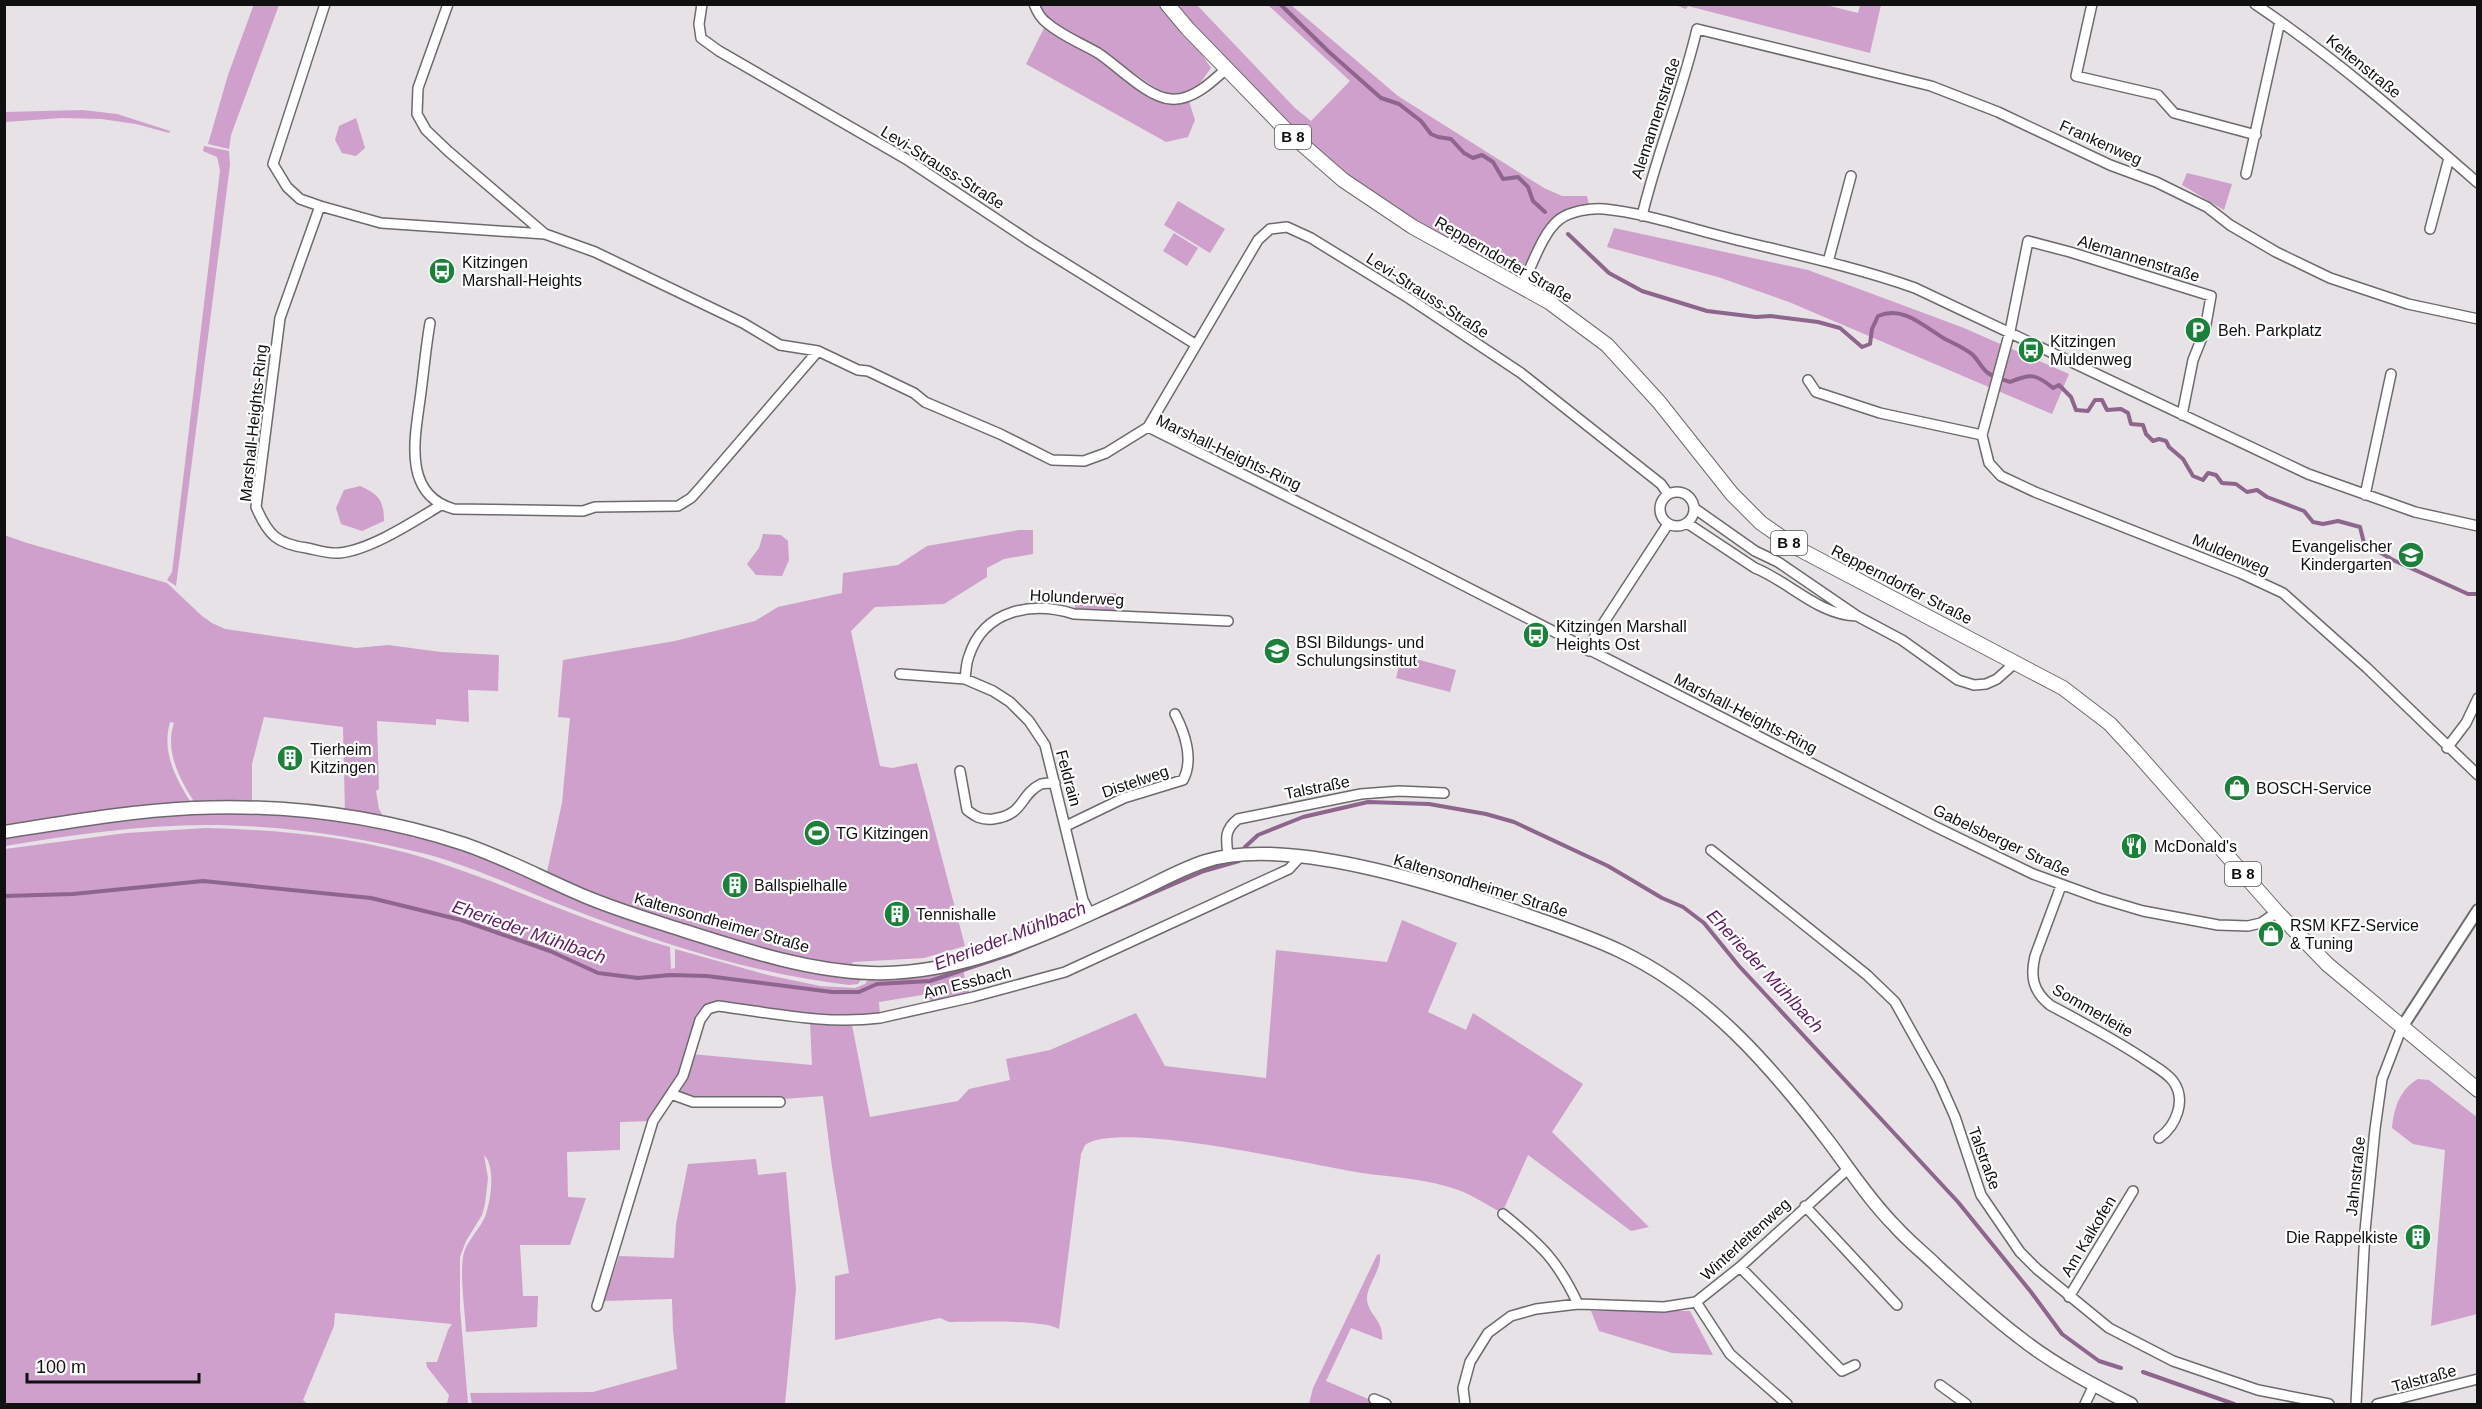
<svg xmlns="http://www.w3.org/2000/svg" width="2482" height="1409" font-family="Arial,sans-serif">
  <style>
    .green { fill: #cea0cb }
    .lines { fill: none; stroke-linecap: round; stroke-linejoin: round }
    .stream { stroke: #8e658c; stroke-width: 4 }
    .minor-casing { stroke: #6d6a6d; stroke-width: 12 }
    .tertiary-casing { stroke: #6d6a6d; stroke-width: 14 }
    .secondary-casing { stroke: #6d6a6d; stroke-width: 15 }
    .primary-casing { stroke: #6d6a6d; stroke-width: 16 }
    .minor { stroke: #fff; stroke-width: 9 }
    .tertiary { stroke: #fff; stroke-width: 10 }
    .secondary { stroke: #fff; stroke-width: 12 }
    .primary { stroke: #fff; stroke-width: 14 }
    .labels { text-anchor: middle; stroke-width: 4.5; stroke-linejoin: round; paint-order: stroke }
    .shield { fill: #fff; stroke: #585858; stroke-width: 1.5 }
    .shield-label { font-size: 15px; font-weight: bold; fill: #111011 }
    .street-label { font-size: 16px; fill: #111011; stroke: #fff }
    .poi-label { font-size: 16px; fill: #111011; stroke: #fff; text-anchor: start }
    .water-label { font-size: 18px; font-style: italic; fill: #601a60; stroke: #fff }
  </style>
  <rect width="100%" height="100%" fill="#e6e2e5"/>
  <path class="green" d="M254 4 279 5 231 135 229 149 208 144 228 75Z
    M1038 5H1160L1199 50 1211 68 1198 86 1180 97 1164 94 1105 53 1055 24 1045 16Z
    M1176 5H1197L1295 108 1311 121 1350 81 1268 5H1291L1398 96 1544 188 1562 196H1587L1589 205 1559 215 1525 273 1517 277C1451 241 1379 207 1322 157 1269 111 1221 58 1176 5Z
    M1675 5H1826L1858 13 1860 5H1881L1870 53 1688 6 1686 9Z
    M1045 26 1098 57 1150 94 1189 101 1195 120 1188 137 1166 142 1026 64Z
    M83 110 117 114 170 131 169 133 136 124 101 119 62 118 5 122V112Z
    M356 118 365 148 356 156 342 153 335 140 339 126Z
    M204 146 229 151 230 165 176 586 167 580 172 572 220 170 217 157 203 151Z
    M2187 173 2232 184 2224 210 2182 185Z
    M1178 201 1225 229 1210 253 1164 225Z
    M1614 228 1808 270 1964 328 2069 374 2052 414 1789 302 1718 277 1607 247Z
    M1174 233 1198 248 1187 266 1163 251Z
    M360 486C378 494 384 500 384 521L362 531 341 524 336 508 344 490Z
    M1019 530H1033V554L1004 559 987 568V577L944 604 875 607 851 631 880 766 892 768 917 763 965 946 924 958 853 962 851 966 815 963 645 916 546 876 562 803 570 718 558 717 563 660 675 641 755 621 778 607 842 593 843 573 898 565 927 546Z
    M763 534 781 535 788 541 789 560 782 576 756 575 747 564 759 548Z
    M4 535 27 543 167 583 202 616 212 623 225 629 356 648 388 645 441 652 499 655 498 691 468 690 469 722 436 719V725L377 721 379 789 376 791 379 809 386 821 345 814 343 727 264 717 252 764V805L197 806C181 782 164 752 174 723L170 722C161 754 177 780 193 806L5 828Z
    M1116 593 1117 611H1075V599L1100 601 1102 594Z
    M1402 655 1456 670 1450 692 1396 678Z
    M237 810 372 824 470 849 605 907 863 976 858 984 849 985C752 974 657 942 566 907 520 889 474 867 426 854 355 836 280 825 207 825 139 825 71 835 5 846V835L110 819Z
    M206 828C281 830 359 837 431 860 512 886 588 924 670 947L671 969 675 968V949L768 975 820 986 855 988 865 984 870 977 962 967 970 995 931 1003 928 994 879 1002 880 1015 857 1018 707 1007 691 1054 812 1065 810 1022 852 1025 870 1117 958 1101 969 1089 1010 1080 1006 1059 1050 1050 1136 1013 1165 1066 1266 1078 1276 950 1387 962 1402 920 1457 943 1428 1012 1466 1030 1473 1013 1583 1084 1552 1132 1649 1227 1631 1231 1528 1155 1502 1213C1484 1203 1468 1192 1449 1187 1417 1177 1383 1177 1350 1171 1302 1163 1120 1120 1085 1145L1081 1154 1059 1329C1044 1319 970 1322 949 1322L940 1318 835 1340V1276L849 1273 832 1167 823 1096 783 1099H693L670 1091 651 1121 620 1122V1150L567 1152 568 1197 586 1198 570 1245H520L523 1296H538L537 1327 466 1332C465 1311 460 1277 463 1257 465 1242 479 1231 485 1217 491 1200 496 1167 484 1155L488 1178 485 1204 482 1215 466 1241 460 1257V1308L468 1404H447L449 1395 427 1367 426 1362H437L448 1330 452 1324 335 1313 334 1326 303 1400 307 1404H5V849L126 833Z
    M2418 1079 2429 1080 2478 1118 2477 1314 2431 1326 2445 1150 2413 1144 2392 1128C2394 1108 2400 1089 2418 1079Z
    M756 1159 758 1175 786 1172 796 1289 785 1404H472L470 1393 593 1392 677 1369 673 1330 672 1299 604 1301 619 1256 674 1258 676 1224 688 1164Z
    M1380 1254C1382 1271 1366 1285 1367 1300 1369 1316 1384 1320 1382 1340L1351 1328 1326 1381 1380 1404H1309L1313 1388 1377 1255Z
    M1591 1311H1690L1713 1355 1672 1353 1599 1331Z"/>
  <g class="lines">
    <path class="stream" d="M1280 4 1329 52 1381 98 1399 104 1421 121 1431 134 1438 137 1451 139 1464 153 1473 158 1482 155 1493 162 1503 179 1518 177 1528 187 1533 201 1545 212
      M1568 234 1609 273 1642 291 1707 311 1756 317 1771 316 1818 322 1840 328 1862 347 1870 344 1872 329 1878 316C1904 305 1924 327 1945 339 1955 344 1965 348 1973 355 1979 361 1981 368 1988 373 1994 377 2003 379 2010 382 2031 373 2036 374 2053 388L2059 385 2071 397 2076 410 2088 411 2095 400H2102L2107 410 2121 409 2128 413 2131 424 2143 425 2146 434 2153 441 2159 439 2166 441 2169 447 2183 459 2193 476 2203 480 2208 473 2216 475 2222 483 2236 484 2247 492 2257 490 2267 497 2304 511 2313 522 2323 524 2338 521 2360 527 2364 543 2393 560 2468 594H2478
      M1245 847 1258 835 1303 817 1368 802 1429 804 1486 814 1514 822 1608 866 1662 898 1683 907 1704 923 1739 966 1958 1202 2031 1292 2062 1334 2099 1361 2121 1368
      M4 896 73 894 203 881 371 898 461 920 550 951 598 973 638 978 670 975 707 976 832 992H859L877 984 930 981 1011 954 1204 871 1239 861
      M2143 1372 2234 1404"/>
    <defs>
      <path id="minor" d="M325 4 273 164 287 187 300 199 320 206 381 223 545 234 595 252 743 323 780 345 818 351 858 370 868 371 914 393 925 402 1000 434 1052 460 1084 461 1106 453 1148 427 1258 240 1270 229 1287 227 1311 238 1410 299 1521 373 1661 484 1668 494
        M448 4 418 88 417 114 426 130 448 151 545 234
        M702 4 699 24 701 38 719 51 906 159 1031 242 1195 344
        M1034 4C1037 12 1040 18 1047 23 1062 36 1081 43 1098 53 1118 66 1148 98 1171 99 1192 101 1212 82 1226 69
        M2092 4 2076 76 2158 95 2174 113 2256 135
        M2255 4C2335 58 2406 120 2478 183
        M2246 174 2280 21
        M320 206 280 318 256 507C268 535 277 544 307 548 317 550 329 554 339 553 371 550 414 521 441 505
        M1642 216C1657 153 1682 93 1697 29L1931 86 1998 112 2110 165 2156 182 2207 207 2230 225 2276 252 2330 278 2408 304 2478 319
        M2430 229 2449 158
        M1828 262 1851 176
        M1522 286C1531 268 1543 231 1560 219 1571 211 1590 208 1604 209 1645 213 1685 227 1725 237 1789 253 1853 266 1915 288L2308 474 2415 512 2478 526
        M430 323C426 346 424 369 421 392 416 433 400 494 454 509L583 511 595 507 678 506 691 498 700 488 818 351
        M1808 380 1816 392 1880 413 1982 435 1989 463 2001 476 2035 492 2240 573 2283 593 2367 668 2478 775
        M1148 427 1406 556 1934 826 2033 874 2099 898 2143 911 2218 925 2248 926 2261 923 2277 912
        M1982 435 2010 331 2028 241 2070 252 2211 296 2205 330 2193 360 2182 415
        M1660 509a17 17 0 1 1 34 0a17 17 0 1 1-34 0Z
        M2365 495 2391 374
        M1694 508 1755 551 1778 562 1857 616 1902 640 1958 680 1974 685 1986 684 1997 679 2016 662
        M1687 523 1755 568C1790 582 1818 615 1857 616
        M1589 651 1595 636 1668 524
        M900 674 965 679 993 691 1010 702 1029 721 1045 745 1083 900 1090 914
        M965 679C966 672 966 663 969 656 984 609 1033 601 1074 614L1228 621
        M2447 748 2466 723 2478 698
        M960 771 967 810C976 817 981 820 993 819 1025 815 1019 795 1041 784 1045 783 1051 783 1055 783
        M1066 826 1124 798 1183 780C1194 760 1185 733 1175 714
        M1711 850 1867 975 1895 1002 1939 1081 1955 1117 1981 1195 2020 1252 2037 1269 2109 1328 2173 1361 2258 1390 2329 1404
        M1228 855C1226 839 1224 830 1238 819L1361 794 1399 791 1444 793
        M2061 886 2035 956C2030 977 2033 991 2050 1005 2083 1023 2116 1040 2147 1061 2156 1067 2167 1073 2173 1081 2187 1100 2176 1126 2159 1138
        M671 1094 693 1102H780
        M1805 1206 1897 1305
        M1503 1214C1540 1244 1557 1259 1578 1304
        M1740 1267 1842 1371 1855 1365
        M2069 1297 2133 1191
        M1696 1302 1730 1354 1787 1404
        M597 1306 653 1121 683 1076 700 1020 708 1009 718 1006C772 1013 826 1025 880 1018L973 997 1065 972 1289 869 1300 857
        M1940 1385 1966 1404
        M1374 1399 1386 1404
        M1465 1404 1463 1388 1470 1362 1488 1333 1511 1316 1536 1309 1578 1304 1664 1307 1696 1302 1740 1267 1849 1168
        M2085 1404 2094 1385
        M2356 1404 2365 1231 2375 1129 2382 1079 2402 1027
        M2377 1404 2478 1379"/>
      <path id="tertiary" d="M2402 1027 2478 910"/>
      <path id="secondary" d="M4 832C67 822 130 811 193 808 284 804 378 816 464 844 505 858 544 879 584 896 617 910 651 920 685 931 745 950 808 971 871 973 962 976 1050 933 1131 895 1155 884 1180 869 1206 861 1285 836 1432 883 1509 909 1546 922 1584 934 1620 951 1708 993 1771 1066 1829 1142 1850 1170 1870 1201 1895 1226 1908 1241 1924 1253 1938 1267 1964 1291 1991 1316 2019 1337 2053 1364 2093 1385 2131 1404"/>
      <path id="primary" d="M1167 4 1188 29 1288 132 1343 180 1413 227 1549 302 1607 345 1659 402 1732 494 1761 523 1797 548 2063 688 2110 724 2134 750 2277 912 2327 964 2478 1090"/>
    </defs>
    <use href="#minor" class="minor-casing"/>
    <use href="#tertiary" class="tertiary-casing"/>
    <use href="#secondary" class="secondary-casing"/>
    <use href="#primary" class="primary-casing"/>
    <use href="#minor" class="minor"/>
    <use href="#tertiary" class="tertiary"/>
    <use href="#secondary" class="secondary"/>
    <use href="#primary" class="primary"/>
  </g>
  <defs>
    <symbol id="bus-disc" viewBox="-11 -11 22 22"><circle r="9.5" fill="#188238" stroke="#fff"/><path d="M-5-6H5V4H4V6H2V4H-2V6H-4V4H-5ZM-3.5-4V0h7V-4ZM-3.5 1.2v1.5H-2V1.2ZM2 1.2v1.5H3.5V1.2Z" fill="#fff"/></symbol>
    <symbol id="parking-disc" viewBox="-11 -11 22 22"><circle r="9.5" fill="#188238" stroke="#fff"/><path d="M-3.5-5.5H1a3.5 3.5 0 0 1 0 7H-1V5.5H-3.5ZM-1-3.4V-.6H.8a1.4 1.4 0 0 0 0-2.8Z" fill="#fff"/></symbol>
    <symbol id="school-disc" viewBox="-11 -11 22 22"><circle r="9.5" fill="#188238" stroke="#fff"/><path d="M0-5L7-2L0 1L-7-2ZM-4 1L0 2.5L4 1V4Q0 6-4 4Z" fill="#fff"/></symbol>
    <symbol id="building-disc" viewBox="-11 -11 22 22"><circle r="9.5" fill="#188238" stroke="#fff"/><path d="M-4-6H4V6H1V3H-1V6H-4ZM-2.5-4.3h1.7v1.8h-1.7ZM.8-4.3h1.7v1.8H.8ZM-2.5-1h1.7V.8h-1.7ZM.8-1h1.7V.8H.8Z" fill="#fff"/></symbol>
    <symbol id="shop-disc" viewBox="-11 -11 22 22"><circle r="9.5" fill="#188238" stroke="#fff"/><path d="M-5-2.5h2.3a2.7 3.5 0 0 1 5.4 0H5L5.5 6h-11ZM-1.5-2.5h3a1.5 2.3 0 0 0-3 0Z" fill="#fff"/></symbol>
    <symbol id="stadium-disc" viewBox="-11 -11 22 22"><circle r="9.5" fill="#188238" stroke="#fff"/><path d="M0-5a6.5 5 0 1 0 0 10a6.5 5 0 1 0 0-10ZM-3.5-1.8h7v3.6h-7Z" fill="#fff"/></symbol>
    <symbol id="restaurant-disc" viewBox="-11 -11 22 22"><circle r="9.5" fill="#188238" stroke="#fff"/><path d="M-5-6h1v4h1v-4h1v4h1v-4h1v5L-1.5 .5V6h-2V.5L-5-1ZM5-6V6H3V1.5H1.5Q1.5-4 5-6Z" fill="#fff"/></symbol>
  </defs>
  <g fill-rule="evenodd">
    <use href="#bus-disc" x="427" y="256" width="30" height="30"/>
    <use href="#parking-disc" x="2183" y="315" width="30" height="30"/>
    <use href="#bus-disc" x="2016" y="335" width="30" height="30"/>
    <use href="#school-disc" x="2396" y="540" width="30" height="30"/>
    <use href="#bus-disc" x="1521" y="620" width="30" height="30"/>
    <use href="#school-disc" x="1262" y="636" width="30" height="30"/>
    <use href="#building-disc" x="275" y="743" width="30" height="30"/>
    <use href="#shop-disc" x="2222" y="773" width="30" height="30"/>
    <use href="#stadium-disc" x="802" y="818" width="30" height="30"/>
    <use href="#restaurant-disc" x="2119" y="831" width="30" height="30"/>
    <use href="#building-disc" x="720" y="870" width="30" height="30"/>
    <use href="#building-disc" x="882" y="899" width="30" height="30"/>
    <use href="#shop-disc" x="2256" y="919" width="30" height="30"/>
    <use href="#building-disc" x="2403" y="1222" width="30" height="30"/>
  </g>
  <g class="labels">
    <g class="shield">
      <rect x="1275" y="125" width="36" height="24" rx="4.5"/>
      <rect x="1771" y="531" width="36" height="24" rx="4.5"/>
      <rect x="2225" y="862" width="36" height="24" rx="4.5"/>
    </g>
    <g class="shield-label">
      <text x="1293" y="142">B 8</text>
      <text x="1789" y="548">B 8</text>
      <text x="2243" y="879">B 8</text>
    </g>
    <g class="street-label">
      <text transform="translate(2364 66) rotate(39)" y="6">Keltenstraße</text>
      <text transform="translate(1655 118) rotate(-72)" y="6">Alemannenstraße</text>
      <text transform="translate(2101 142) rotate(24)" y="6">Frankenweg</text>
      <text transform="translate(943 167) rotate(32)" y="6">Levi-Strauss-Straße</text>
      <text transform="translate(2139 258) rotate(17)" y="6">Alemannenstraße</text>
      <text transform="translate(1504 259) rotate(30)" y="6">Repperndorfer Straße</text>
      <text transform="translate(1428 295) rotate(33)" y="6">Levi-Strauss-Straße</text>
      <text transform="translate(253 423) rotate(-84)" y="6">Marshall-Heights-Ring</text>
      <text transform="translate(1229 452) rotate(25)" y="6">Marshall-Heights-Ring</text>
      <text transform="translate(2231 554) rotate(23)" y="6">Muldenweg</text>
      <text transform="translate(1902 584) rotate(27)" y="6">Repperndorfer Straße</text>
      <text transform="translate(1077 597) rotate(3)" y="6">Holunderweg</text>
      <text transform="translate(1746 713) rotate(27)" y="6">Marshall-Heights-Ring</text>
      <text transform="translate(1069 778) rotate(75)" y="6">Feldrain</text>
      <text transform="translate(1135 781) rotate(-19)" y="6">Distelweg</text>
      <text transform="translate(1317 787) rotate(-11)" y="6">Talstraße</text>
      <text transform="translate(2002 840) rotate(25)" y="6">Gabelsberger Straße</text>
      <text transform="translate(1481 885) rotate(17)" y="6">Kaltensondheimer Straße</text>
      <text transform="translate(722 922) rotate(16)" y="6">Kaltensondheimer Straße</text>
      <text transform="translate(967 982) rotate(-14)" y="6">Am Essbach</text>
      <text transform="translate(2093 1010) rotate(30)" y="6">Sommerleite</text>
      <text transform="translate(1985 1158) rotate(70)" y="6">Talstraße</text>
      <text transform="translate(2355 1176) rotate(-84)" y="6">Jahnstraße</text>
      <text transform="translate(2088 1236) rotate(-59)" y="6">Am Kalkofen</text>
      <text transform="translate(1745 1239) rotate(-42)" y="6">Winterleitenweg</text>
      <text transform="translate(2424 1378) rotate(-15)" y="6">Talstraße</text>
    </g>
    <g class="poi-label">
      <text x="462" y="268">Kitzingen<tspan x="462" dy="18">Marshall-Heights</tspan></text>
      <text x="2218" y="336">Beh. Parkplatz</text>
      <text x="2050" y="347">Kitzingen<tspan x="2050" dy="18">Muldenweg</tspan></text>
      <text x="2392" y="552" text-anchor="end">Evangelischer<tspan x="2392" dy="18">Kindergarten</tspan></text>
      <text x="1556" y="632">Kitzingen Marshall<tspan x="1556" dy="18">Heights Ost</tspan></text>
      <text x="1296" y="648">BSI Bildungs- und<tspan x="1296" dy="18">Schulungsinstitut</tspan></text>
      <text x="310" y="755">Tierheim<tspan x="310" dy="18">Kitzingen</tspan></text>
      <text x="2256" y="794">BOSCH-Service</text>
      <text x="836" y="839">TG Kitzingen</text>
      <text x="2154" y="852">McDonald's</text>
      <text x="754" y="891">Ballspielhalle</text>
      <text x="916" y="920">Tennishalle</text>
      <text x="2290" y="931">RSM KFZ-Service<tspan x="2290" dy="18">&amp; Tuning</tspan></text>
      <text x="2398" y="1243" text-anchor="end">Die Rappelkiste</text>
    </g>
    <g class="water-label">
      <text transform="translate(529 932) rotate(19)" y="6">Eherieder Mühlbach</text>
      <text transform="translate(1010 936) rotate(-21)" y="6">Eherieder Mühlbach</text>
      <text transform="translate(1765 971) rotate(47)" y="6">Eherieder Mühlbach</text>
    </g>
  </g>
  <rect width="2482" height="1409" fill="none" stroke="#111011" stroke-width="12"/>
  <path d="M27 1373v9h172v-9" fill="none" stroke="#111011" stroke-width="3"/>
  <text x="36" y="1373" font-size="18" fill="#111011" stroke="#ffffff" stroke-width="4.5" paint-order="stroke">100 m</text>
</svg>
